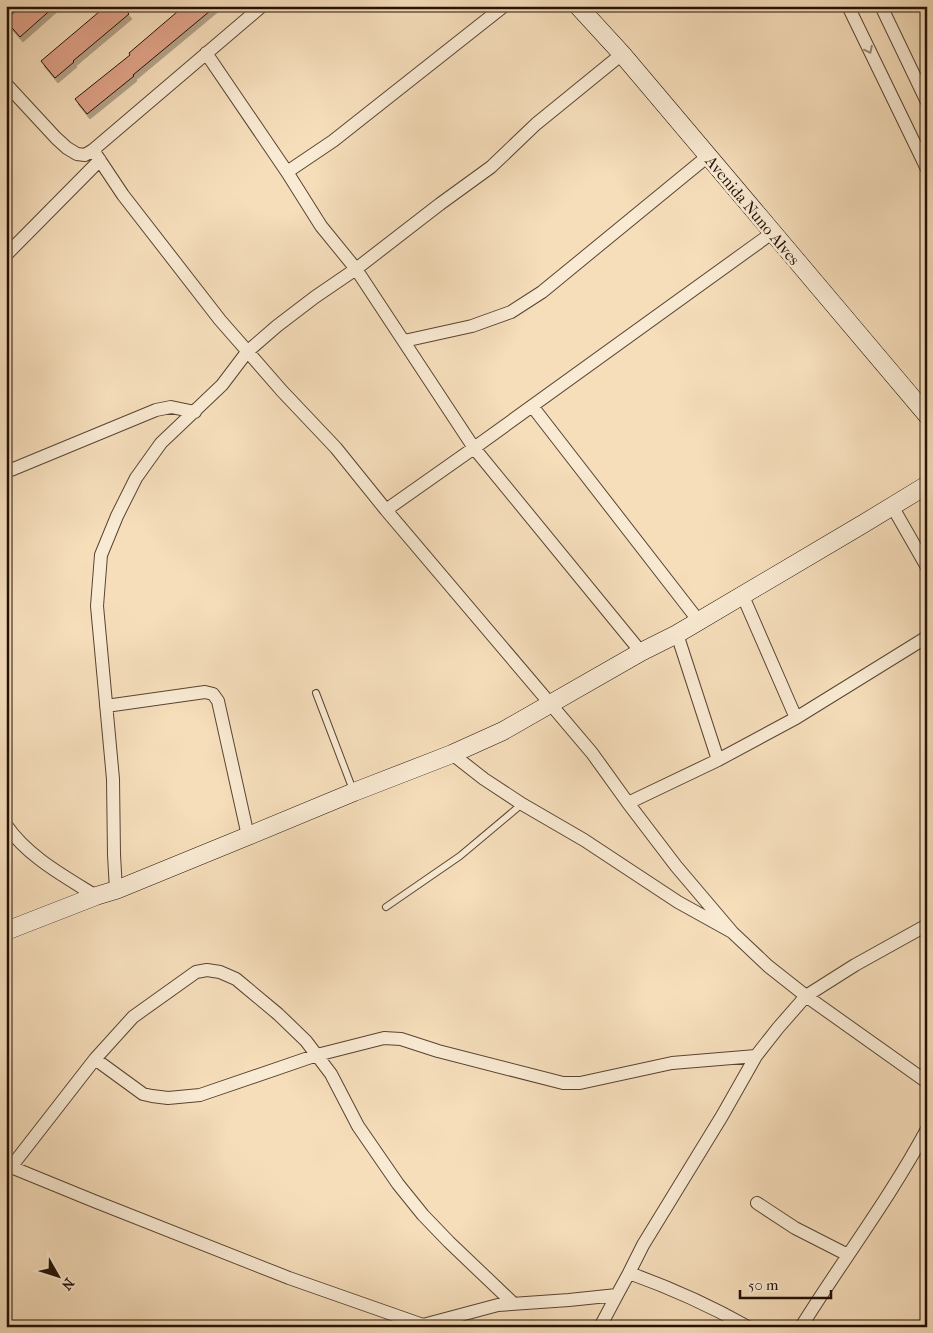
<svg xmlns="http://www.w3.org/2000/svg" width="933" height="1333" font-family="'IM FELL French Canon',serif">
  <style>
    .building { fill: #e0a389; stroke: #241105; filter: url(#shadow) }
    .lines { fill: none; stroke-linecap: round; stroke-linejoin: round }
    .lane-casing { stroke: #584432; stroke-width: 8 }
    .street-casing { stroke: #584432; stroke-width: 14 }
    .secondary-casing { stroke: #241105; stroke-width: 19 }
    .lane { stroke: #f9ead3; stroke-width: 6 }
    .street { stroke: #f9ead3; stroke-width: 12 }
    .secondary { stroke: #f9ead3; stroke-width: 18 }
    .oneway { stroke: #998876 }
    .labels { text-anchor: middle; stroke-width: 5; stroke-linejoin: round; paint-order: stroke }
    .street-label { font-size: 16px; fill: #241105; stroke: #f9ead3 }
  </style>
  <defs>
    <filter id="shadow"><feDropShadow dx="3" dy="5" stdDeviation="0" flood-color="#0004"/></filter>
  </defs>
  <rect width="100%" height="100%" fill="#f6debb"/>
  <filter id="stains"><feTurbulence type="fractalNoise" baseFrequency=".004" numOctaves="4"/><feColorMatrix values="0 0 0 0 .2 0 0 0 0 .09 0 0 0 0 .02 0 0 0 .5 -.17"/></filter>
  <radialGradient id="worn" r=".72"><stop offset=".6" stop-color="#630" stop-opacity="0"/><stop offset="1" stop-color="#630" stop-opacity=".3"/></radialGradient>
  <path class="building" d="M22 6H55L20 37 6 21V19Z
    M106 6H122L129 14 73 61 74 62 55 78 41 61Z
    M184 6H216L133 75 134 76 87 114 75 99 130 55 129 53Z"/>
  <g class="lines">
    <defs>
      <path id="lane" d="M316 693 353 790
        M386 907 460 856 522 804"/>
      <path id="street" d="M848 6 927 169
        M881 6 927 102
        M206 53 287 172 321 226 356 269 474 448 641 652
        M6 84 56 138 67 148 77 154 85 155 93 150 262 6
        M93 150 123 195 220 320 282 391 336 448 386 510 592 753 628 803 676 866 732 932
        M287 172 333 141 504 6
        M6 255 100 160
        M404 341 472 326 511 312 542 292 708 156
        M532 406 698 620
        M6 472 156 410 171 407 195 412
        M892 506 927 567
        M386 510 474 448 772 233
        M742 594 796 718
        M677 634 718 760
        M106 706 205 692 213 694 218 701 248 836
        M452 754 484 779 522 804 584 840 678 902 732 932 768 966 806 996 927 1082
        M628 803 718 760 796 718 927 637
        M6 825C28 857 64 876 96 896
        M116 890 114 855 113 779 97 606 101 555 117 516 136 478 161 443 222 385 247 352 277 326 315 297 356 269 440 204 491 167 536 124 622 54
        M95 1059 143 1094 152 1096 168 1098 200 1095 317 1055 384 1038 401 1039 438 1051 563 1083H580L672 1063 756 1056
        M6 1165 94 1201 289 1278 423 1325
        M11 1167 95 1059 133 1017 196 972 207 970 220 972 236 979 278 1014 306 1041 331 1074 358 1126 398 1184 423 1215 449 1242 514 1304
        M757 1203 795 1228 848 1255
        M629 1273C671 1288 709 1305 748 1327
        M419 1327 423 1325 498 1305 569 1300 617 1295
        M600 1327 617 1295 629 1273 643 1245 722 1116 756 1056 778 1028 806 996 855 965 927 925
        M801 1327C842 1261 890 1198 927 1129"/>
      <path id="secondary" d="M578 6 622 54 927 415
        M6 931 96 896 116 890 248 836 354 792 452 754 503 731 641 652 677 634 863 524 927 485"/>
    </defs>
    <use href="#lane" class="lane-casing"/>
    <use href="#street" class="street-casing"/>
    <use href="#secondary" class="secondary-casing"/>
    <use href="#lane" class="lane"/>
    <use href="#street" class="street"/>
    <use href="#secondary" class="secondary"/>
  </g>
  <defs><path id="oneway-chevron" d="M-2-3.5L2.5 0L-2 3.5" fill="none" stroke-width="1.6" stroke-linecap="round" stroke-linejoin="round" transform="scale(1.25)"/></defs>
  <use class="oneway" href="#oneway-chevron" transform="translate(869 50) rotate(64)"/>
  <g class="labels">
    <g class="street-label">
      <text transform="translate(753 210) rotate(50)" y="6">Avenida Nuno Alves</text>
    </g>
  </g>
  <rect width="933" height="1333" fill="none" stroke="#f6debb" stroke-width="25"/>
  <rect x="8" y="8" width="918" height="1318" fill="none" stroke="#241105" stroke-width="2.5"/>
  <rect x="12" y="12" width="908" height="1308" fill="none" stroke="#241105"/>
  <g transform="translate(58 1276) rotate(129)" stroke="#f9ead3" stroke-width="4" paint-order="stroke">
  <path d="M0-4L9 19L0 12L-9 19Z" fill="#241105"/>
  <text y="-8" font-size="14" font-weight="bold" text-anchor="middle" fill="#241105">N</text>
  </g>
  <path d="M740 1290v8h91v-8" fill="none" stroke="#241105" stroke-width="2.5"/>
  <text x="748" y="1290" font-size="15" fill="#241105" stroke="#f9ead3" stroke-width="4" paint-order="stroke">50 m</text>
  <rect width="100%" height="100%" filter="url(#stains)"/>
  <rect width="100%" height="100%" fill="url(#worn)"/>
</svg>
